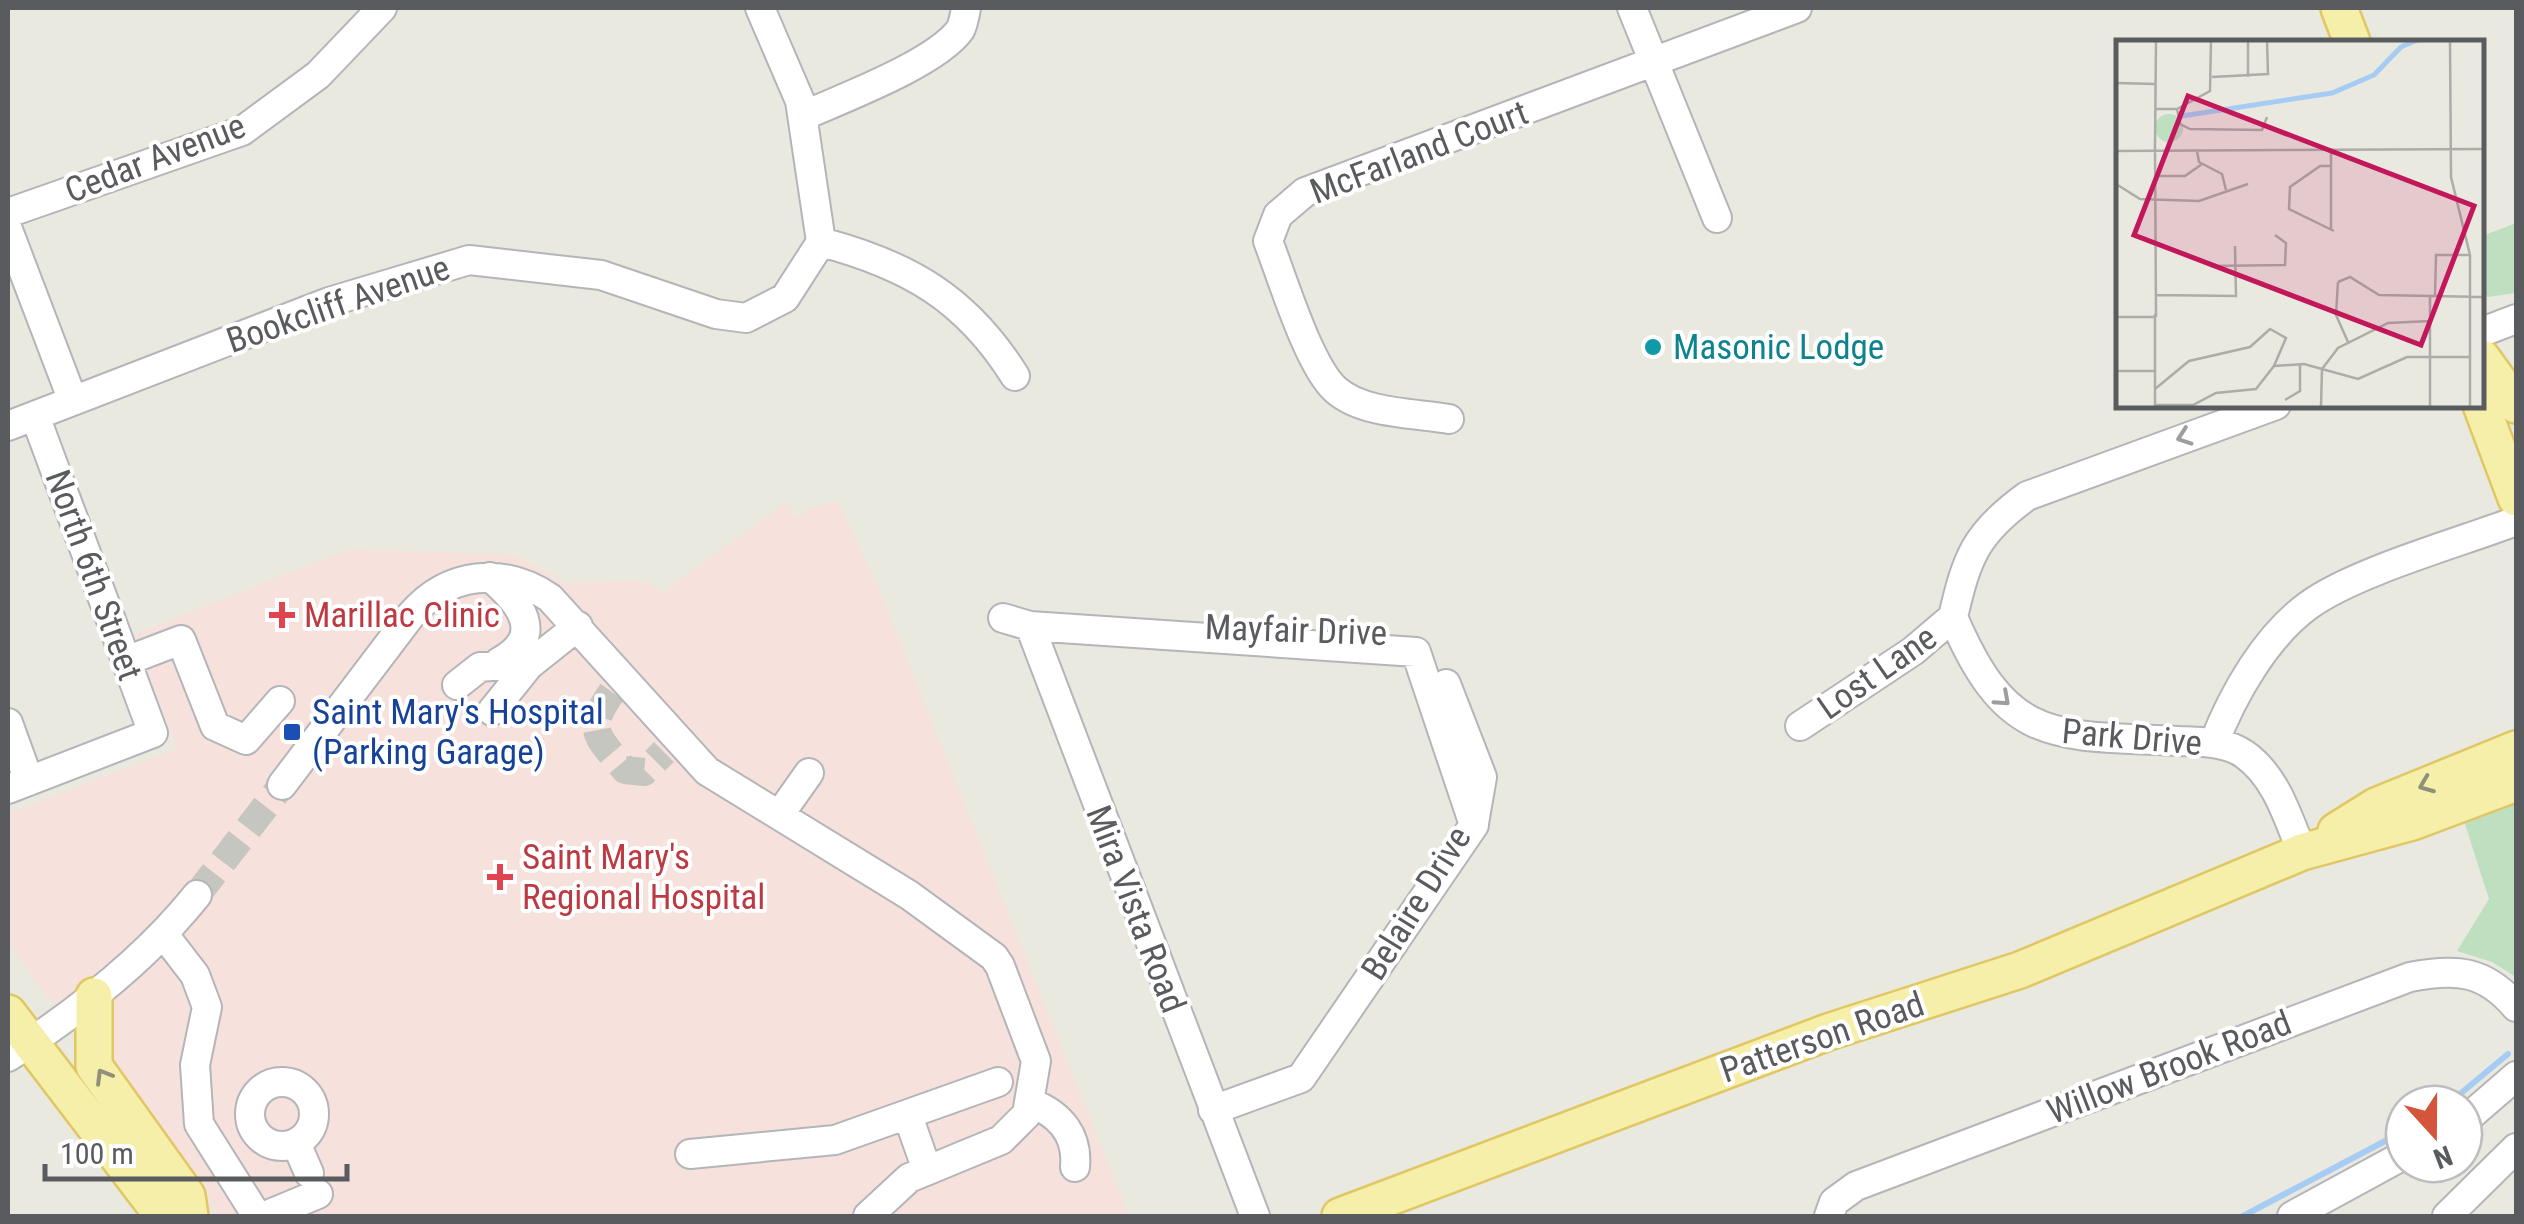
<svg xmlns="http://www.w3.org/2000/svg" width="2524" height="1224" font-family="'Roboto Condensed',sans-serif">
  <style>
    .medical { fill: #f7e1dc }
    .green { fill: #bfdfc1 }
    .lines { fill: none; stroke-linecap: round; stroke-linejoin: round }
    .stream { stroke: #a6ccf4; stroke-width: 6 }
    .minor-tunnel { stroke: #c6c6c0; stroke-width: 28; stroke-dasharray: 28 14; stroke-linecap: butt }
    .minor-casing { stroke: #b3b5b9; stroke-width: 32 }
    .major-casing { stroke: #e0c763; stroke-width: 40 }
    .minor { stroke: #fff; stroke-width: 28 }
    .major { stroke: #f5efaa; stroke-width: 35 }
    .oneway { stroke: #9b9d9f }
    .oneway2 { stroke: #908f79 }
    .culture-dot { fill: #0f9aa8; stroke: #fff; stroke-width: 4 }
    .health-dot { fill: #e0444e; stroke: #fff; stroke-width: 4 }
    .transit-dot { fill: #1a4fb4; stroke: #fff; stroke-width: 4 }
    .labels { text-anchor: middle; stroke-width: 8; stroke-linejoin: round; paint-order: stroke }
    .street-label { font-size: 35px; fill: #595b5f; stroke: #fff }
    .culture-label { font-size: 35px; fill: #0d838f; stroke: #fff; text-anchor: start }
    .health-label { font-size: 35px; fill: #be3a42; stroke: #fff; text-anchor: start }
    .transit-label { font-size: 35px; fill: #164399; stroke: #fff; text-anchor: start }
    .inset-river { fill: none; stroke: #a6ccf4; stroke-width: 5 }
    .inset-road { fill: none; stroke: #acaca8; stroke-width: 2.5 }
    .view { fill: #c2185b; fill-opacity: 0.15; stroke: #c2185b; stroke-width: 5 }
    .inset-edge { fill: none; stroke: #595b5f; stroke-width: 5 }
  </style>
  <rect width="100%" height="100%" fill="#eae9e0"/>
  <path class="medical" d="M838 501 878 587 1129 1216H218L116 1073 44 992 8 941V814L177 748 133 635 349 549 514 555 567 583 641 580 663 592 786 503 796 518 812 507Z"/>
  <path class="green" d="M2516 223V293L2488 297 2482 292V236Z
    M2516 801V977L2492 962 2457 951 2489 899 2464 821Z"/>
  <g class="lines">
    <path class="stream" d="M2448 1104 2508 1054
      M2243 1216 2404 1131"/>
    <path class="minor-tunnel" d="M612 692C584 731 598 737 625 770L644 772 664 752
      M197 895 282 785"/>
    <defs>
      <path id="minor" d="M760 8 800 101 821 242
        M1632 8 1717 218
        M803 116C843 98 935 64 960 30 963 25 965 14 966 8
        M8 213 242 131 318 75 382 8
        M8 230 73 401
        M821 242C908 265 966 298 1015 376
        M2482 332 2516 319
        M2276 405 2027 496C1976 533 1967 556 1953 617 2007 745 2054 735 2178 741 2199 742 2226 741 2244 754 2276 776 2288 818 2302 852
        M1449 419C1415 413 1363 414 1336 390 1309 367 1282 277 1268 241L1278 215 1305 192 1797 8
        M8 426 329 302 469 260 601 275 716 314 746 318 785 298 821 242
        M490 577C521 603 547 636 499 662
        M1003 618 1030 626 1416 652 1474 825 1301 1078 1213 1110
        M1030 626 1255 1216
        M126 661 181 640 215 726 246 740 280 701
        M1446 684 1482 777 1474 823
        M457 685 480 667 517 664
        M492 711 529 665 578 626
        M8 723 29 781
        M1800 726 1913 651 1953 617
        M2214 743C2233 694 2266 636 2309 605 2354 572 2461 542 2516 521
        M282 785 411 615C448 572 503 566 550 598L707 771 909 895 994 957 1000 966 1036 1061 1027 1114 1001 1140 909 1178 868 1216
        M8 789 153 733 35 416
        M780 814 809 773
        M165 936 195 975 207 1007 195 1065 199 1124 257 1216
        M8 1057C78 1012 145 960 197 895
        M250 1114a32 32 0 1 1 64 0a32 32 0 1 1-64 0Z
        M1031 1103C1060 1114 1078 1135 1075 1167
        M908 1116 927 1170
        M2464 1121 2516 1076
        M296 1143 309 1173
        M690 1154 835 1140 998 1082
        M265 1216 318 1194
        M1829 1216 1834 1202 1856 1186 2410 977C2455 968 2485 970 2516 1007
        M2292 1216 2404 1155
        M2447 1216 2516 1148"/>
      <path id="major" d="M2339 8 2352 42
        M2482 358 2516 405
        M2481 405 2516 498
        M2336 831 2376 806 2516 749
        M94 996V1066L187 1196 190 1216
        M8 1013 163 1216
        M1340 1216 1828 1032 2020 970 2302 852 2412 822 2516 783"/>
    </defs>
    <use href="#minor" class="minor-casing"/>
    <use href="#major" class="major-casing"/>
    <use href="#minor" class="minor"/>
    <use href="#major" class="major"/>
  </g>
  <defs><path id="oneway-chevron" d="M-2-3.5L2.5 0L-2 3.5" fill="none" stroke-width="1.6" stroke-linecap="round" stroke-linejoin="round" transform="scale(2.5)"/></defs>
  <g class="oneway">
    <use href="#oneway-chevron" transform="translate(2184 437) rotate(161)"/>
    <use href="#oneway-chevron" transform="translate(2003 699) rotate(42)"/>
  </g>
  <g class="oneway2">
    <use href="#oneway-chevron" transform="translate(2426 785) rotate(158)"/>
    <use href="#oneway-chevron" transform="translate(103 1076) rotate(-121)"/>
  </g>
  <circle class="culture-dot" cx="1653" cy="347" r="10"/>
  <g class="health-dot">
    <path d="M277 600h10v10h10v10h-10v10h-10v-10h-10v-10h10z"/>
    <path d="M495 862h10v10h10v10h-10v10h-10v-10h-10v-10h10z"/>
  </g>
  <rect class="transit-dot" x="282" y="722" width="20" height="20" rx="5"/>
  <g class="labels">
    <g class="street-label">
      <text transform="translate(1419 152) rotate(-21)" y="12">McFarland Court</text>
      <text transform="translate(155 158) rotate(-21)" y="12">Cedar Avenue</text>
      <text transform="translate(338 304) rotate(-19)" y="12">Bookcliff Avenue</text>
      <text transform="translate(94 575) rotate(70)" y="12">North 6th Street</text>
      <text transform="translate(1296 630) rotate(2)" y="12">Mayfair Drive</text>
      <text transform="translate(1877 672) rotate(-35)" y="12">Lost Lane</text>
      <text transform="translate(2132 737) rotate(5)" y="12">Park Drive</text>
      <text transform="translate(1416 903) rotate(-58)" y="12">Belaire Drive</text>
      <text transform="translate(1136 909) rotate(69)" y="12">Mira Vista Road</text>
      <text transform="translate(1822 1037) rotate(-19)" y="12">Patterson Road</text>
      <text transform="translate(2169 1067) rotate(-21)" y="12">Willow Brook Road</text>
    </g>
    <g class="culture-label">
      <text x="1673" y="359">Masonic Lodge</text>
    </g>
    <g class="health-label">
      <text x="304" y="627">Marillac Clinic</text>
      <text x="522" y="869">Saint Mary's<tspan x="522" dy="40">Regional Hospital</tspan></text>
    </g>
    <g class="transit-label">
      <text x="312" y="724">Saint Mary's Hospital<tspan x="312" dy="40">(Parking Garage)</tspan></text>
    </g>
  </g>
  <g transform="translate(2116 40)">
    <rect width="368" height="368" fill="#eae9e0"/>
    <path d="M39 88a14 14 0 1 1 28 0a14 14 0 1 1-28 0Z" fill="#bfdfc1"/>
    <path class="inset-river" d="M66 76 216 53 258 35 285 7 301 0"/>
    <path class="inset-road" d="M334 0 335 137 354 215V367M96 37 152 34 151 0M132 37V0M0 43 39 44M40 69H61L94 51 95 0M61 69 64 84 74 89 146 90 151 77M39 107 40 0M39 107 40 277M0 111 368 109M81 111 83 122 106 134 110 150M216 126H204L174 147 173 169 218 191M40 136H69L86 124M0 144 24 159 83 161 132 144M215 189V110M94 226 169 225 170 203 159 195M222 242 234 237 263 255 368 257M222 242 220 275 232 302M40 255 120 256 119 206M319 257 320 215H354M0 277H38M0 331H38M39 349 73 321 134 307 154 289 170 298 158 326M169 360 184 351V324M40 365H77L100 353 140 349 158 326 188 324 242 339 291 317H354M39 367V274M205 367 206 329 222 308 272 283 314 281M242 367H314M314 367V257"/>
    <path class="view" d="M72 56 358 166 305 305 18 195Z"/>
    <rect width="368" height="368" class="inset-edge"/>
  </g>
  <rect width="2524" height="1224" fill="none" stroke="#595b5f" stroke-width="20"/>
  <g transform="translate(2434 1134) rotate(159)"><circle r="48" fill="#ffffff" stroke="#bdbdbf" stroke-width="2.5"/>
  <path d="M0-8L18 38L0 25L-18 38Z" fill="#d4543c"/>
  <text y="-15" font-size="28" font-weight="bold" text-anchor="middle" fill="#595b5f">N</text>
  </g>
  <path d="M45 1164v15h302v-15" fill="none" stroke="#595b5f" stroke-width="5"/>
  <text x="60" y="1164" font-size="30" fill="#595b5f" stroke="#ffffff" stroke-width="8" paint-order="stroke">100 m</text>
</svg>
